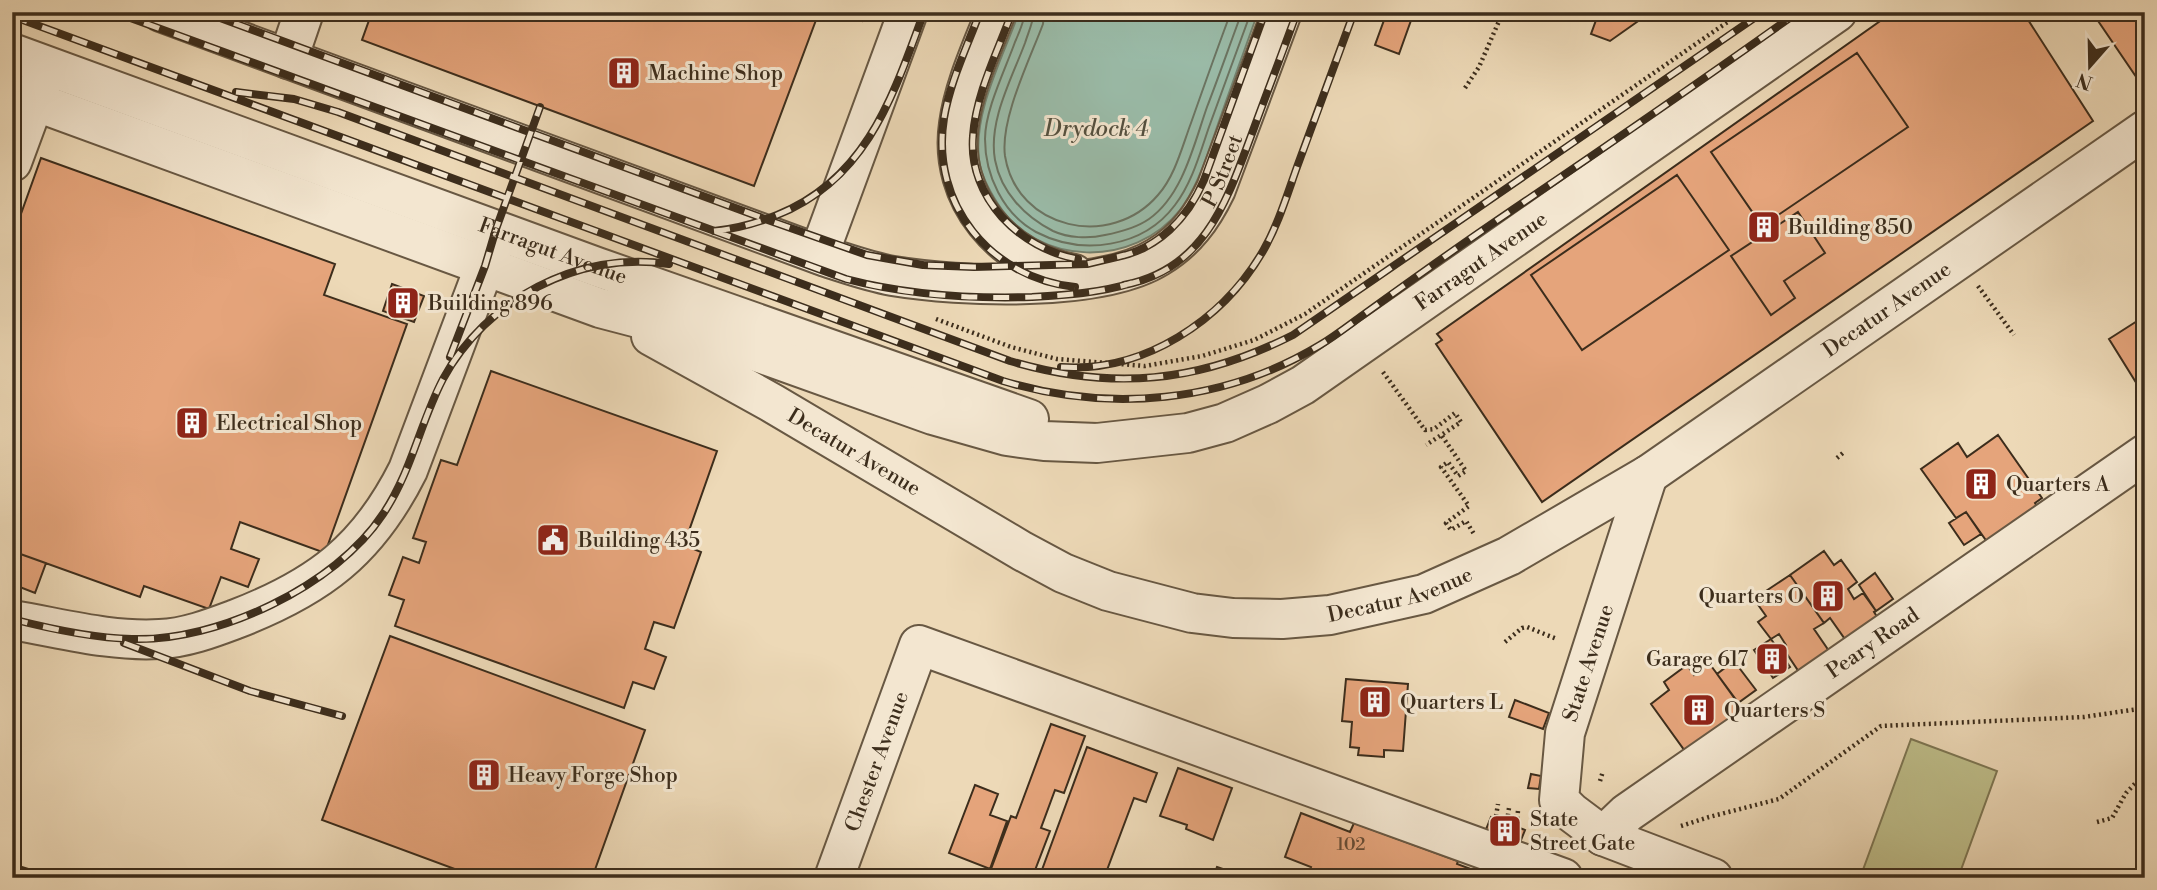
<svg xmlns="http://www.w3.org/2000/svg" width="2157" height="890" font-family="'Libre Bodoni',serif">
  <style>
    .green { fill: #bebe8a; stroke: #7d7653; stroke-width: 2 }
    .water { fill: #9abba8; stroke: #748270; stroke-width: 2 }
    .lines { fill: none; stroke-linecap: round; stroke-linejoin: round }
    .shore { stroke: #6b7462; stroke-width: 2 }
    .building { fill: #e5a47b; stroke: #3c2d1c; stroke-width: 2 }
    .minor-casing { stroke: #685843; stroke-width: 42 }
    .path { stroke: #3c2d1c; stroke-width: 4.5; stroke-dasharray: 2 3.5; stroke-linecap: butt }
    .minor { stroke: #f3e6d0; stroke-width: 38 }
    .rail-casing { stroke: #3c2d1c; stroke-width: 8 }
    .rail { stroke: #f3e6d0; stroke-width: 5; stroke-dasharray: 16; stroke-linecap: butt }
    .labels { text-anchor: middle; stroke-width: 6; stroke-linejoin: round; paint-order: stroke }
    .number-label { font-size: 18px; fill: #664b34 }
    .poi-label { font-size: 21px; fill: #3c2d1c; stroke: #f3e6d0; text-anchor: start }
    .street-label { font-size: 21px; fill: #3c2d1c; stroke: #f3e6d0 }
    .water-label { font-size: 23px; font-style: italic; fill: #54503f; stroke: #f3e6d0 }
  </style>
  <rect width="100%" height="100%" fill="#edd9b7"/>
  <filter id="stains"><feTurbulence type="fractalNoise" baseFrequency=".00286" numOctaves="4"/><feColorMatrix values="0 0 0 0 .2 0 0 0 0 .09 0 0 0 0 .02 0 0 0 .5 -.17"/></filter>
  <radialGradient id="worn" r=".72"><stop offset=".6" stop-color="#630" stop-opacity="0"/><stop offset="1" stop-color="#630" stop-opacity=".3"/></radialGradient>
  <path class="green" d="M1911 739 1997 771 1958 878H1860Z"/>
  <path class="water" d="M1019 12H1258C1244 52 1229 92 1215 133 1206 158 1197 188 1180 210 1134 268 1038 267 998 204 989 190 981 176 979 160 973 112 1003 57 1019 12Z"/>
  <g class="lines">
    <path class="shore" d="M1025 12C1024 22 1019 33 1015 42 1005 70 985 110 985 139 985 175 1003 214 1036 232 1082 256 1143 248 1175 205 1192 183 1200 153 1209 127 1223 89 1237 51 1251 12
      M1034 12C1033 23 1028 33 1025 43 1012 78 988 121 995 160 1001 192 1025 217 1053 231 1068 238 1089 239 1105 235 1121 232 1136 228 1149 219 1183 195 1194 144 1207 107 1219 76 1230 44 1242 12
      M1044 12 1043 24C1030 59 1000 119 1005 156 1017 230 1111 250 1158 195 1175 176 1182 147 1191 123 1204 86 1217 49 1231 12"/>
  </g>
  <path class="building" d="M372 12H819L754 186 362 40Z
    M839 12H865L862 21Z
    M1387 12H1414L1399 54 1375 45Z
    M1599 12H1651L1610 41 1591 34Z
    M1893 12H2023L2093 121 1542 502 1436 344 1442 340 1437 334Z
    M2092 12H2145V86L2143 87Z
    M1857 53 1908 127 1762 226 1711 152Z
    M41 158 335 264 324 295 407 324 325 553 240 522 231 549 259 559 248 587 221 577 209 609 144 586 140 597 12 551V239Z
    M1677 175 1729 250 1582 350 1531 275Z
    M1798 212 1825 253 1784 281 1795 298 1771 315 1731 256Z
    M392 284 424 296 414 322 383 311Z
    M2145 316V397L2109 339Z
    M491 371 717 451 684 545 701 552 674 628 654 622 645 649 666 657 654 689 633 682 624 708 395 626 404 600 389 595 403 557 419 563 426 542 413 538 441 460 457 465Z
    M1998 435 2042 498 2035 503 2040 511 1990 546 1966 512 1956 518 1921 469 1958 443 1967 457Z
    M1966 512 1981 534 1964 545 1949 523Z
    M12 551 46 563 35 593 12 584Z
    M1824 551 1834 565 1841 560 1857 582 1848 589 1854 599 1863 593 1876 611 1874 612 1879 620 1847 642 1830 618 1824 623 1790 575Z
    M1875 573 1893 599 1876 611 1859 585Z
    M1790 575 1824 623 1814 629 1829 651 1799 672 1783 648 1786 645 1779 634 1771 639 1758 622 1766 616 1754 599Z
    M390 636 645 730 592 878H479L322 820Z
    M1771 639 1790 667 1773 678 1754 650Z
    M1734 661 1756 690 1738 703 1717 674Z
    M1709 663 1748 716 1690 758 1651 704 1669 690 1664 682 1687 665 1694 675Z
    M1346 679 1408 684 1403 751 1384 750V757L1358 755 1359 748 1350 747 1352 722 1342 721Z
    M1515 700 1549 713 1543 729 1509 717Z
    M1051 724 1085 736 1064 793 1055 790 1041 828 1050 831 1032 878H1004L1005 874 991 869 1011 816 1016 818Z
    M1087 747 1157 773 1146 802 1134 798 1104 878H1039Z
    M1178 768 1232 788 1213 840 1186 829 1187 825 1160 816Z
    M1531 774 1541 776 1539 789 1528 788Z
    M975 785 998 794 990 815 1007 821 990 869 949 853Z
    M1301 813 1350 832 1354 823 1458 861 1457 864 1484 874 1483 878H1325L1309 872 1311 867 1285 857Z
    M1491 817 1525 830 1519 845 1485 832Z
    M12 864 38 872 36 878H12Z
    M1217 867 1235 873 1233 878H1213Z"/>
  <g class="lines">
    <defs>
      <g id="minor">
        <path id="s1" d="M161 12 826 257C848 264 870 272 893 276 960 287 1100 293 1158 257 1186 240 1202 218 1216 189L1282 12"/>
        <path d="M996 12C982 48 964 86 959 124 948 198 1003 262 1074 274"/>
        <path id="s2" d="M12 53 597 267 1029 419"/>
        <path d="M288 59 304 12"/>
        <path id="s3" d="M12 93 600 308 726 341 933 415 1007 436 1044 441 1097 443 1188 433 1225 423 1268 404 1303 385 1837 12"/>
        <path d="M12 162 43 78"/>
        <path d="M819 254 908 12"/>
        <path id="s4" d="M651 336 772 403 1022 551 1063 573 1108 591 1192 613 1233 618 1282 619 1330 615 1424 594 1509 556 1648 475 2145 130"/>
        <path d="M1648 475 1565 733 1559 800 1571 812 1603 836 1713 878"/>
        <path d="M12 620C61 628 110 642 160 639 186 638 212 628 236 619 319 587 368 550 408 470L493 244"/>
        <path id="s5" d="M1603 836 1627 813 2145 454"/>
        <path id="s6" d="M834 878 919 645 1563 878"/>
      </g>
    </defs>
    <use href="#minor" class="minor-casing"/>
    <path class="path" d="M1465 88 1479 67 1503 12
      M1978 286 2014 335
      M936 319 1011 347 1057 359 1145 366 1202 356 1254 340 1305 314 1742 12
      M1383 372 1425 430 1434 429 1455 413 1461 422 1426 445
      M1442 436 1466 471 1458 476 1448 462 1441 467 1469 506 1446 523 1451 530 1466 521 1474 534
      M1837 458 1844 452
      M1505 642 1522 628 1527 627 1557 639
      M1600 781 1603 771
      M1496 816 1498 804
      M1507 821 1509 808
      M2097 822 2112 818 2126 793 2145 773
      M1517 824 1518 810
      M1681 826 1709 817 1779 799 1881 726 2084 717 2145 708"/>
    <use href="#minor" class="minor"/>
    <defs>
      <path id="rail" d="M114 12 846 279C908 295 968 299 1032 297 1067 295 1099 293 1132 283
        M204 12 765 219 867 255 923 265 974 267 1087 264 1125 255
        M980 12C967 47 950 82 944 118 930 204 991 278 1075 287
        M1012 12C998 51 976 93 973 136 968 198 1020 249 1078 259
        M12 16 1003 381C1109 413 1224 403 1320 345 1335 336 1349 325 1363 315 1406 284 1449 253 1493 223 1595 154 1697 84 1798 12
        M236 92 294 99 338 112 1010 361C1112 391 1198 383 1293 335L1763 12
        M714 231C736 229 757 223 777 215 867 179 893 96 924 12
        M1117 257C1158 249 1188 218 1204 180L1265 12
        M1124 285C1207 269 1228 197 1254 128 1268 90 1283 51 1297 12
        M450 357 485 266 496 229 540 107
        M1061 367C1144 373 1223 320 1263 251 1278 225 1287 195 1297 167 1316 116 1335 64 1354 12
        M12 619C51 629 92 638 132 639 217 642 336 586 383 514 411 473 420 423 443 379 486 300 578 250 669 264
        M124 643 250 691 342 716"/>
    </defs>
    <use href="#rail" class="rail-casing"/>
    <use href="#rail" class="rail"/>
  </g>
  <defs>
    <symbol id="building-square" viewBox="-11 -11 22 22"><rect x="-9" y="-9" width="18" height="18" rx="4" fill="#8f2418" stroke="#f3e6d0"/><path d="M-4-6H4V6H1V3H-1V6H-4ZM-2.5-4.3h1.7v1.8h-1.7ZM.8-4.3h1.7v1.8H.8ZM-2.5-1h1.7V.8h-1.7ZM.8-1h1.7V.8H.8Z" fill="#fff"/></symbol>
    <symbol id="civic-square" viewBox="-11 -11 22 22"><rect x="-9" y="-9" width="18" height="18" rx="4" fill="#8f2418" stroke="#f3e6d0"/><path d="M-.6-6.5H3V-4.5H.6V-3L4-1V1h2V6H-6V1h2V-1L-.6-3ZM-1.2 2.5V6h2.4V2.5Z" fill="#fff"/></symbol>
  </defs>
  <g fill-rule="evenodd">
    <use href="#building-square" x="605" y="54" width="38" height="38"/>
    <use href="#building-square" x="1745" y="208" width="38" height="38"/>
    <use href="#building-square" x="384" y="284" width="38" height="38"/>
    <use href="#building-square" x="173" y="404" width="38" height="38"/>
    <use href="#building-square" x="1962" y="465" width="38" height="38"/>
    <use href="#civic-square" x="534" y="521" width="38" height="38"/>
    <use href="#building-square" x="1809" y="577" width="38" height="38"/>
    <use href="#building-square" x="1753" y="640" width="38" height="38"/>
    <use href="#building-square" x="1356" y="683" width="38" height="38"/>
    <use href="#building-square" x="1680" y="691" width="38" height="38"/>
    <use href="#building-square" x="465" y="756" width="38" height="38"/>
    <use href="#building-square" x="1486" y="812" width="38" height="38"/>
  </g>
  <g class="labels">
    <g class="number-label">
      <text x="1351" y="850">102</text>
    </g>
    <g class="poi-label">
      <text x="648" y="80">Machine Shop</text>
      <text x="1788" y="234">Building 850</text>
      <text x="428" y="310">Building 896</text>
      <text x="216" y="430">Electrical Shop</text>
      <text x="2006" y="491">Quarters A</text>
      <text x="578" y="547">Building 435</text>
      <text x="1804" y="603" text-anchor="end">Quarters O</text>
      <text x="1748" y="666" text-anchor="end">Garage 617</text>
      <text x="1400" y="709">Quarters L</text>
      <text x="1724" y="717">Quarters S</text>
      <text x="508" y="782">Heavy Forge Shop</text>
      <text x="1530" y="826">State<tspan x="1530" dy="24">Street Gate</tspan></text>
    </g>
    <g class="street-label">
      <text dy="7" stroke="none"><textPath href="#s1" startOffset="1158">P Street</textPath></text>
      <text dy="7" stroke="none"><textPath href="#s2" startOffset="576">Farragut Avenue</textPath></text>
      <text dy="7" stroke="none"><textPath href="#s3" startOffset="1577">Farragut Avenue</textPath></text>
      <text dy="7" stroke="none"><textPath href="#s4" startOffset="1390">Decatur Avenue</textPath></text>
      <text dy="7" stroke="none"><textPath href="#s4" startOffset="234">Decatur Avenue</textPath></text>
      <text dy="7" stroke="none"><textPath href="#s4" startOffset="822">Decatur Avenue</textPath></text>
      <text dy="7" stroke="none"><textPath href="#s5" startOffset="332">Peary Road</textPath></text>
      <text transform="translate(1588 663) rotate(-72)" y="7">State Avenue</text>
      <text dy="7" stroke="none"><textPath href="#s6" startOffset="124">Chester Avenue</textPath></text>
    </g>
    <g class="water-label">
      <text x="1096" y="136">Drydock 4</text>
    </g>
  </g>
  <rect width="2157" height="890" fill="none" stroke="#edd9b7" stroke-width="42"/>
  <rect x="14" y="14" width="2129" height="862" fill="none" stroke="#3c2d1c" stroke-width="3.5"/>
  <rect x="21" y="21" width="2115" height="848" fill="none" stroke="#3c2d1c" stroke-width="2"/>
  <g transform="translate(2090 66) rotate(200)" stroke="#f3e6d0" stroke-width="5" paint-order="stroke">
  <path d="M0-5L12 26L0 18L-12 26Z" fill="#3c2d1c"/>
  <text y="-10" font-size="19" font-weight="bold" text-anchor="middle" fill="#3c2d1c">N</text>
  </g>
  <rect width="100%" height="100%" filter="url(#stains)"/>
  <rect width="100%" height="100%" fill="url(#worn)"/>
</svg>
